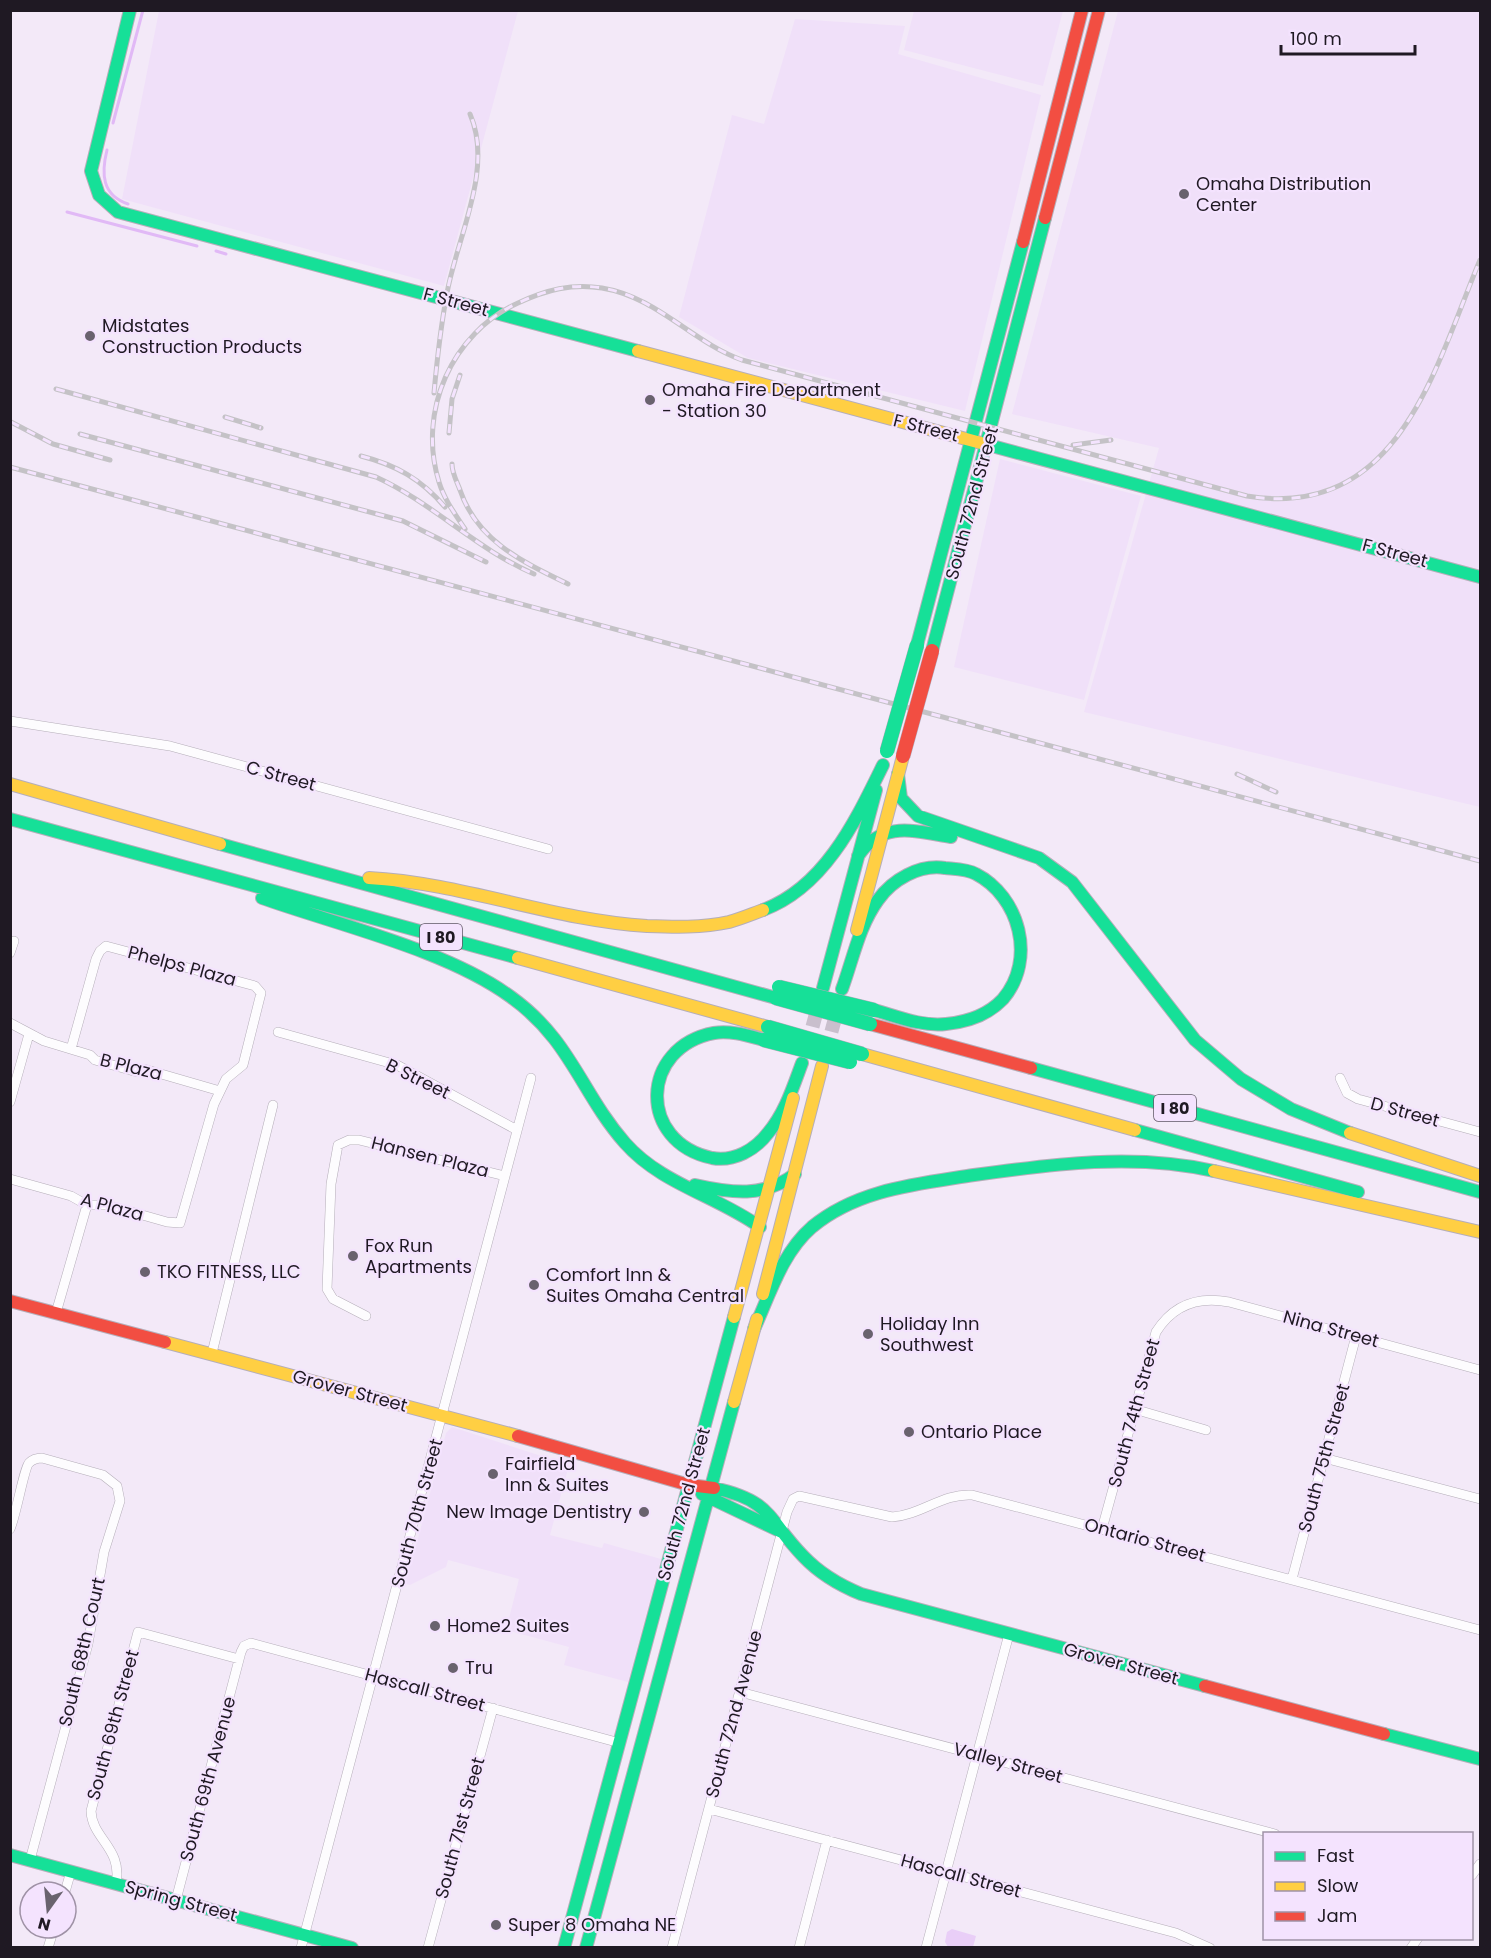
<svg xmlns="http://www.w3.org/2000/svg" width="1491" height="1958" font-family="Poppins,sans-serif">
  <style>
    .built { fill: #f0e0f9 }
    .green { fill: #e9cef7 }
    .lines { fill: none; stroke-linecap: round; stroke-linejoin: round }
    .stream { stroke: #e1b9f6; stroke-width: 3 }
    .primary-tunnel { stroke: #c9bfcd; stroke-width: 14; stroke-dasharray: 14 7; stroke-linecap: butt }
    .street-casing { stroke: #b5aeb9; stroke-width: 10 }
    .fast-casing { stroke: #b5aeb9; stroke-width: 14 }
    .slow-casing { stroke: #b5aeb9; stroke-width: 14 }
    .jam-casing { stroke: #b5aeb9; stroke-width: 14 }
    .street { stroke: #fdfcfe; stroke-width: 9 }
    .fast { stroke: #16e098; stroke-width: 12 }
    .slow { stroke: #ffcf43; stroke-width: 12 }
    .jam { stroke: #f24e42; stroke-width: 12 }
    .rail-casing { stroke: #c4c2c6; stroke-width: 5 }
    .rail { stroke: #f4e3fe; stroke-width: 3; stroke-dasharray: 9; stroke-linecap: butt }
    .fast-bridge-casing { stroke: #b3a9b9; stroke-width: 15; stroke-linecap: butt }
    .jam-bridge-casing { stroke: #b3a9b9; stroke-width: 15; stroke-linecap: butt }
    .fast-bridge { stroke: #16e098; stroke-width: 14 }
    .jam-bridge { stroke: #f24e42; stroke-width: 14 }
    .poi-dot { fill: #69626e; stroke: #f4e3fe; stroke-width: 2 }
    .labels { text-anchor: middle; stroke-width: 4.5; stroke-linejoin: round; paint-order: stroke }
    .shield { fill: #f4e3fe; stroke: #5f5665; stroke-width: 1.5 }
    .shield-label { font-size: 16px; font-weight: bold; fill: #1f1923 }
    .poi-label { font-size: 18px; fill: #1f1923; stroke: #f4e3fe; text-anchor: start }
    .street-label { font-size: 18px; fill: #1f1923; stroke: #f4e3fe }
  </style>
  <rect width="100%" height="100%" fill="#f3e9f8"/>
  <path class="built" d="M159 11H518L444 286 122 199Z
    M914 11H1063L1043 86 904 50Z
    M1118 11H1480V807L1084 712 1159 448 1012 414Z
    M795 19 905 26 898 54 1041 95 965 411 748 358 679 317 732 115 764 124Z
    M1000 459 1141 496 1084 700 954 667Z
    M452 1427 569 1465 550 1535 602 1548 604 1543 661 1559 628 1682 564 1665 569 1647 506 1630 519 1579 448 1560 446 1567 410 1585 403 1583 416 1546 446 1433Z"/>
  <path class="green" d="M952 1929 976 1936 973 1947H948L945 1942 947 1932Z"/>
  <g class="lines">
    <path class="stream" d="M113 123 143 10
      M107 150C101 174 102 195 128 204
      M67 212 197 246
      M216 251 226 254"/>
    <path class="primary-tunnel" d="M807 1047 820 999
      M826 1052 838 1007"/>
    <defs>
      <path id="street" d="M10 721 170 746 548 849
        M10 953 14 941
        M10 1023 44 1041 90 1055 95 1060 137 1072 144 1069 220 1091
        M278 1032 397 1065 517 1130
        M1340 1078 1347 1093 1358 1099 1480 1132
        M10 1102 29 1034
        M10 1179 71 1196 87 1205H107L167 1222 180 1223 214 1104 226 1079 243 1065 261 993 255 986 106 946 100 951 96 959 71 1049
        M56 1313 87 1205
        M366 1316 333 1299 327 1289 331 1184 338 1145 349 1140H359L505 1176
        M212 1353 273 1105
        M1134 1409 1206 1430
        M1324 1458 1480 1499
        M10 1529C16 1516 24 1468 29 1463 33 1459 37 1458 42 1458L103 1475 117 1486 120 1501 104 1552 88 1644 30 1860
        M1102 1529 1156 1332C1173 1305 1198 1296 1229 1302L1480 1370
        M1292 1579 1356 1336
        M740 1692 1275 1834
        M709 1809 1176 1933 1210 1948
        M1472 1875 1480 1864
        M116 1884C123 1848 92 1839 91 1811L138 1632 239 1659
        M65 1892 71 1871
        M176 1900 241 1652 244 1646 251 1643 620 1743
        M48 1948 54 1928
        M301 1948 531 1078
        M428 1948 493 1708
        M672 1948 787 1512 793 1499 799 1496 892 1517C921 1515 943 1493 972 1495L1480 1630
        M799 1948 827 1840
        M926 1948 1009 1634
        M1411 1948 1418 1938"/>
      <path id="fast" d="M130 10 91 171 99 195 118 212 638 351
        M981 443 1480 577
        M917 645 1023 242
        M932 651 1045 218
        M898 774 901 798 918 816 1039 858 1072 882 1195 1040 1241 1079 1291 1109 1350 1133
        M10 819 518 958
        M220 844 776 998
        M858 856C882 820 914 831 951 837
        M262 898C338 925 447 950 511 997 571 1040 581 1093 625 1143 661 1184 717 1196 760 1227
        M763 910C825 887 856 820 883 765
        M823 988 876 790
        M842 989C853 959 859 926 878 900 892 880 919 864 945 868 954 869 967 869 976 874 1019 896 1037 959 1003 999 988 1015 966 1022 946 1024 922 1027 896 1016 874 1010
        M764 1040C749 1036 730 1030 714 1033 640 1047 637 1142 712 1158 734 1162 755 1150 768 1133 785 1113 793 1087 802 1063
        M1031 1068 1480 1192
        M1135 1130 1358 1192
        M695 1185C731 1193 764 1198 795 1174
        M754 1329C770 1294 782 1253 812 1227 858 1189 918 1184 974 1175 1053 1164 1135 1153 1214 1171
        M714 1488C773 1501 767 1519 803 1556 820 1574 839 1585 861 1594L1205 1686
        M702 1494 782 1532
        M1384 1734 1480 1759
        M10 1855 352 1948
        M564 1948 734 1317
        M586 1948 734 1402"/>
      <path id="slow" d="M638 351 981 443
        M10 784 220 844
        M369 878C463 883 552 920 647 926 673 927 702 928 729 922 740 919 752 914 763 910
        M857 930 903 756
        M518 958 768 1027
        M862 1054 1135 1130
        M1350 1133 1480 1176
        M1214 1171 1480 1232
        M763 1294 822 1066
        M734 1317 793 1098
        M165 1342 518 1436
        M734 1402 757 1319"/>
      <path id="jam" d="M1045 218 1099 10
        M1023 242 1082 10
        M870 1024 1031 1068
        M10 1301 165 1342
        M518 1436 689 1485 714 1488
        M1205 1686 1384 1734"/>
    </defs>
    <use href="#street" class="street-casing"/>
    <use href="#fast" class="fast-casing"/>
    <use href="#slow" class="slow-casing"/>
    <use href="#jam" class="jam-casing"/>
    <use href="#street" class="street"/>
    <use href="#fast" class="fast"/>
    <use href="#slow" class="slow"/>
    <use href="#jam" class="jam"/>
    <defs>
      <path id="rail" d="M56 389 376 477C433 503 476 549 534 574
        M434 393C437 360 441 325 447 293 457 237 494 169 470 114
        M225 417 261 428
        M11 422 53 444 110 460
        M449 433 452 399 460 375
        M80 434 403 521 486 562
        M1073 445 1111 440
        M361 456C396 465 421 479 445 507
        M452 464C452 473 457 482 460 490 477 541 523 562 568 584
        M10 467 1480 861
        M465 529C455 514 444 499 439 482 417 411 452 333 518 303 546 290 572 283 602 288 657 297 692 342 742 360L1247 496C1399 521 1435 367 1480 260
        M1237 774 1276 792"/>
    </defs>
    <use href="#rail" class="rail-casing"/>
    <use href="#rail" class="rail"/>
    <defs>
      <path id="fast-bridge" d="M887 751 917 645
        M779 987 874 1010
        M776 998 870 1024
        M768 1027 862 1054
        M764 1040 850 1062"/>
      <path id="jam-bridge" d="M903 756 932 651"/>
    </defs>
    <use href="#fast-bridge" class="fast-bridge-casing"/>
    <use href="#jam-bridge" class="jam-bridge-casing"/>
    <use href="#fast-bridge" class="fast-bridge"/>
    <use href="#jam-bridge" class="jam-bridge"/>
  </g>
  <g class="poi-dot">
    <circle cx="1184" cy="194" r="6"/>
    <circle cx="90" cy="336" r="6"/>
    <circle cx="650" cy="400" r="6"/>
    <circle cx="353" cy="1256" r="6"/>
    <circle cx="145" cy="1272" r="6"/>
    <circle cx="534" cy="1285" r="6"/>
    <circle cx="868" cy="1334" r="6"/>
    <circle cx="909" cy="1432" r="6"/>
    <circle cx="493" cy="1474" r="6"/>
    <circle cx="644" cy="1512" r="6"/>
    <circle cx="435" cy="1626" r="6"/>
    <circle cx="453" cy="1668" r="6"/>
    <circle cx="496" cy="1925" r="6"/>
  </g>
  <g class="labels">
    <g class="shield">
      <rect x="420" y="924" width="42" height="26" rx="4.5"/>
      <rect x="1154" y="1095" width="42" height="26" rx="4.5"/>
    </g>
    <g class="shield-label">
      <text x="441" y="943">I 80</text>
      <text x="1175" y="1114">I 80</text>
    </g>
    <g class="poi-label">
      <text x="1196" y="190">Omaha Distribution<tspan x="1196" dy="21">Center</tspan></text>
      <text x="102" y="332">Midstates<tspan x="102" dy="21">Construction Products</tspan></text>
      <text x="662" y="396">Omaha Fire Department<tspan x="662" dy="21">- Station 30</tspan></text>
      <text x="365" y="1252">Fox Run<tspan x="365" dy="21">Apartments</tspan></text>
      <text x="157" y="1278">TKO FITNESS, LLC</text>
      <text x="546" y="1281">Comfort Inn &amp;<tspan x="546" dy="21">Suites Omaha Central</tspan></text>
      <text x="880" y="1330">Holiday Inn<tspan x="880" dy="21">Southwest</tspan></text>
      <text x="921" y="1438">Ontario Place</text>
      <text x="505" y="1470">Fairfield<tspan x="505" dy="21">Inn &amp; Suites</tspan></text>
      <text x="632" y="1518" text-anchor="end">New Image Dentistry</text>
      <text x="447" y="1632">Home2 Suites</text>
      <text x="465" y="1674">Tru</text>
      <text x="508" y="1931">Super 8 Omaha NE</text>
    </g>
    <g class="street-label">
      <text transform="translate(456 302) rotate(15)" y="6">F Street</text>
      <text transform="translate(926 428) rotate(14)" y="6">F Street</text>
      <text transform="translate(972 503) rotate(-75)" y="6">South 72nd Street</text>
      <text transform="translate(1395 553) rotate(15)" y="6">F Street</text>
      <text transform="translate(281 776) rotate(15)" y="6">C Street</text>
      <text transform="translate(182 966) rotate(15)" y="6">Phelps Plaza</text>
      <text transform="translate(131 1067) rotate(14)" y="6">B Plaza</text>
      <text transform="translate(418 1079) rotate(26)" y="6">B Street</text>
      <text transform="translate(1405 1112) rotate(15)" y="6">D Street</text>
      <text transform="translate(430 1157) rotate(14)" y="6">Hansen Plaza</text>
      <text transform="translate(112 1207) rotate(15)" y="6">A Plaza</text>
      <text transform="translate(1331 1329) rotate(15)" y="6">Nina Street</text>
      <text transform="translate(350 1391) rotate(15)" y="6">Grover Street</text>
      <text transform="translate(1134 1413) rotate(-75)" y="6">South 74th Street</text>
      <text transform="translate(1324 1458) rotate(-75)" y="6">South 75th Street</text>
      <text transform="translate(684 1504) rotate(-75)" y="6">South 72nd Street</text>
      <text transform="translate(417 1513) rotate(-75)" y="6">South 70th Street</text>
      <text transform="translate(1145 1540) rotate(15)" y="6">Ontario Street</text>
      <text transform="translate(82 1652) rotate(-77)" y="6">South 68th Court</text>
      <text transform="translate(1121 1664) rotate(15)" y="6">Grover Street</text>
      <text transform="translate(425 1690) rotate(15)" y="6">Hascall Street</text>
      <text transform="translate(734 1714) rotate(-75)" y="6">South 72nd Avenue</text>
      <text transform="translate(113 1725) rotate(-75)" y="6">South 69th Street</text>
      <text transform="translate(1008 1763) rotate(15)" y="6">Valley Street</text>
      <text transform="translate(208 1779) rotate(-75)" y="6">South 69th Avenue</text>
      <text transform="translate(460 1828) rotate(-75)" y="6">South 71st Street</text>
      <text transform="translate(961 1876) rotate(15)" y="6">Hascall Street</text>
      <text transform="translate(181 1901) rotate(15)" y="6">Spring Street</text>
    </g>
  </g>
  <rect width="1491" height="1958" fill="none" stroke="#1f1923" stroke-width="24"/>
  <rect x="1263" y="1832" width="210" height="108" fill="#f4e3fe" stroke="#9f92a6" stroke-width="1.5"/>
  <rect x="1275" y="1852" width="30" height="9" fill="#16e098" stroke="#9f92a6" stroke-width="1.5"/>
  <text x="1317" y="1862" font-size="18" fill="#1f1923">Fast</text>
  <rect x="1275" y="1882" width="30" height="9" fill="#ffcf43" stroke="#9f92a6" stroke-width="1.5"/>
  <text x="1317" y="1892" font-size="18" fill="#1f1923">Slow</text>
  <rect x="1275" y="1912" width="30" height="9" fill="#f24e42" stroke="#9f92a6" stroke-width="1.5"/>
  <text x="1317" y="1922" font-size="18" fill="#1f1923">Jam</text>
  <g transform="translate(48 1910) rotate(195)"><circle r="28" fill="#f4e3fe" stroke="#9f92a6" stroke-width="1.5"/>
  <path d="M0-4.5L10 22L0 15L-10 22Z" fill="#69626e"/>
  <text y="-9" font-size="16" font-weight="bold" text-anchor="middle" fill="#1f1923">N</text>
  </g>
  <path d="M1281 45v9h134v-9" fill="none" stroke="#1f1923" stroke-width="3"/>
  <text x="1290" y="45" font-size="18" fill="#1f1923" stroke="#f4e3fe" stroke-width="4.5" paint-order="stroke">100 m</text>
</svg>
